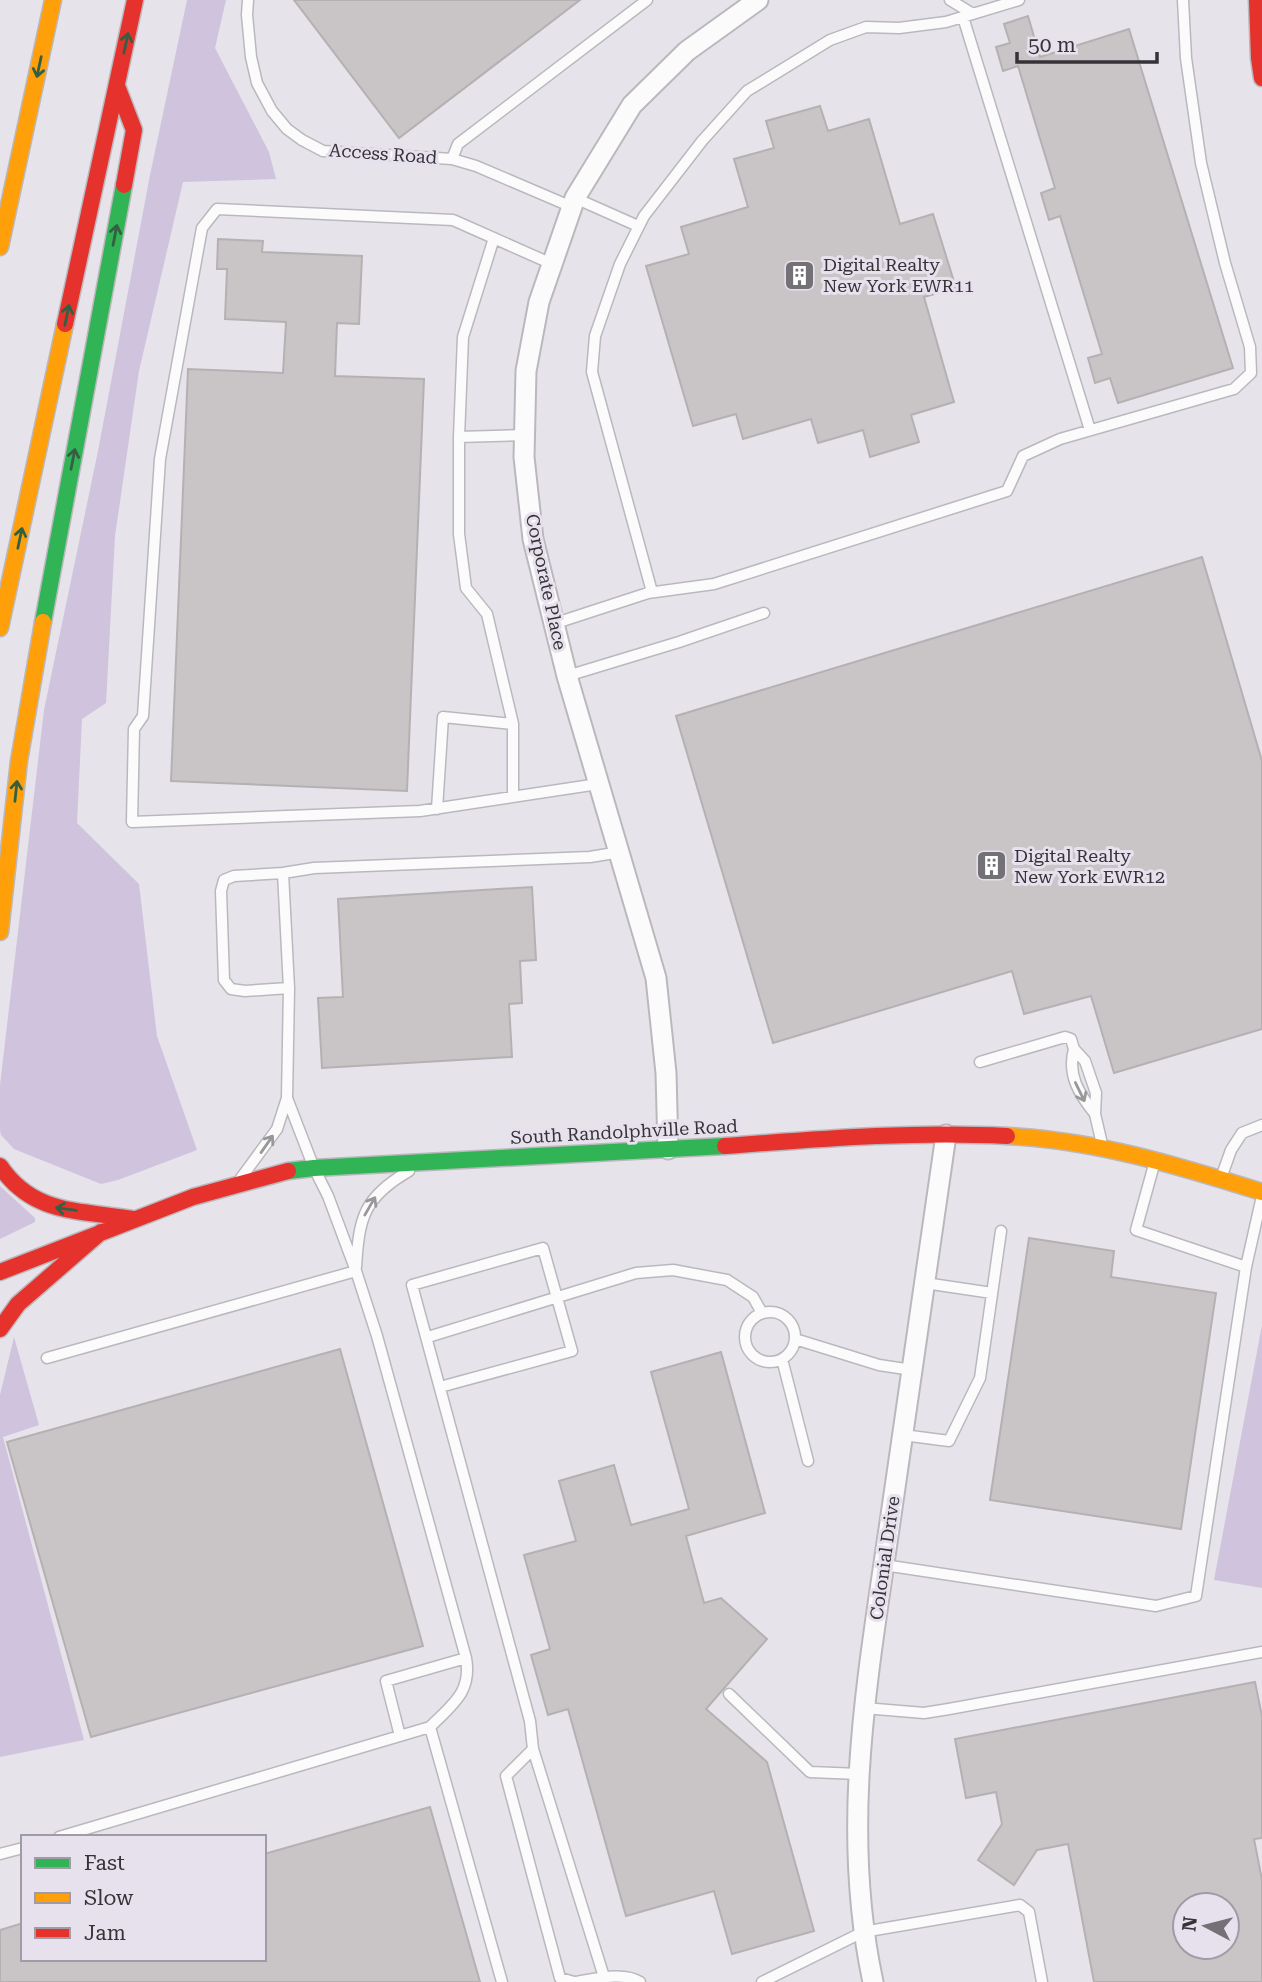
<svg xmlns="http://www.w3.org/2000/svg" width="1262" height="1982" font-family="'Roboto Serif',serif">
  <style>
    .green { fill: #d0c3dd }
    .building { fill: #c9c4c6; stroke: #b5b1b2; stroke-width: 2; fill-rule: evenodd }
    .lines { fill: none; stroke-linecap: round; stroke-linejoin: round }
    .lane-casing { stroke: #bbb8bd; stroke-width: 13 }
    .street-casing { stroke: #bbb8bd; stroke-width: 23 }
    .fast-casing { stroke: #bbb8bd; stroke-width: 19 }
    .slow-casing { stroke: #bbb8bd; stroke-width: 19 }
    .jam-casing { stroke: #bbb8bd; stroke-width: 19 }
    .lane { stroke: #fbfbfc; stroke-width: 10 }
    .street { stroke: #fbfbfc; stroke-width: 19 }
    .fast { stroke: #30b455; stroke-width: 16 }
    .slow { stroke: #ff9f0a; stroke-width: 16 }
    .jam { stroke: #e5322d; stroke-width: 16 }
    .oneway { stroke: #336042 }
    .oneway2 { stroke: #98979a }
    .labels { text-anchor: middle; stroke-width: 6; stroke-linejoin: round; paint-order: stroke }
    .street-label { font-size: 18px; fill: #353338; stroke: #e7e0ed }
    .poi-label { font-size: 18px; fill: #353338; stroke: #e7e0ed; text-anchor: start }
  </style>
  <rect width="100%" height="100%" fill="#e7e3ea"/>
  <path class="green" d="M187 0H226L215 48 269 152 276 179 183 182 139 371 115 536 106 703 82 719 77 823 139 884 157 1036 197 1150 118 1180 101 1184 14 1149 1 1135 0 1130V1085L44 710 98 451 150 175Z
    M0 1186 35 1218V1222L0 1239Z
    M1262 1325V1588L1214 1580Z
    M14 1337 39 1425 3 1437 84 1740 0 1757V1395Z"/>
  <path class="building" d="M294 0H580L399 138Z
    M1028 16 1040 57 1129 29 1233 368 1118 403 1110 378 1095 383 1088 358 1102 354 1060 216 1049 220 1041 193 1055 188 1018 66 1003 71 996 47 1010 43 1004 24Z
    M820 106 828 131 869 119 900 224 933 214 956 288 924 297 954 402 911 415 919 442 870 457 863 430 818 443 811 419 743 439 736 414 693 426 646 266 689 254 681 227 748 207 734 159 774 148 766 121Z
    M218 239 263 241 262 252 362 256 359 324 337 323 335 376 424 379 407 791 171 781 188 369 283 373 286 322 225 319 227 269H217Z
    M1202 557 1262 761V1029L1114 1073 1091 996 1024 1014 1012 971 773 1043 676 716Z
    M532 887 536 960 520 961 522 1003 509 1004 512 1057 322 1068 318 998 343 997 338 899Z
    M1029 1238 1114 1251 1111 1277 1216 1293 1181 1529 990 1500Z
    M340 1349 423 1646 91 1737 7 1442Z
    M721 1352 765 1513 686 1536 704 1603 721 1598 767 1639 706 1709 767 1762 814 1931 732 1954 714 1891 626 1916 568 1709 548 1715 531 1655 550 1649 524 1555 576 1541 559 1481 614 1465 631 1525 689 1509 651 1372Z
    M1255 1682 1262 1716V1838L1254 1839 1262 1880V1982H1094L1068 1844 1037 1850 1014 1885 978 1860 1002 1824 996 1792 966 1798 955 1739ZM1185 1905H1227V1947H1185Z
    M430 1807 480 1982H0V1930L23 1923V1959H264V1854Z"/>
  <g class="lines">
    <defs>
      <path id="lane" d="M248 0 247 15 251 57 257 83 272 111 287 129 302 140 323 151 452 159 476 166 572 207
        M950 0 973 14
        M963 17 1090 430
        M452 159 458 144 647 0
        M575 198 638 226
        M494 238 463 337 459 437V534L466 588 487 614 513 724V797
        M552 264 453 220 217 209 202 228 160 459 143 716 134 729 132 822 420 811 598 784
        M459 437 525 435
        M652 592 592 372 595 336 620 264 644 216 702 141 747 91 830 40 866 27 899 28 946 22 1019 0
        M553 624 648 593 714 584 1007 491 1023 456 1060 439 1234 389 1251 373 1250 347 1225 263 1201 163 1186 58 1183 0
        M567 676 679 642 764 613
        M437 809 443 717 513 724
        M283 873 234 876 224 880 221 891 224 980 231 989 245 991 289 988
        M980 1062 1065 1037 1071 1039 1074 1049
        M1095 1114C1079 1094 1067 1075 1074 1049L1085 1061 1096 1093 1095 1114 1102 1144
        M1155 1161 1136 1230 1246 1267
        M241 1178 277 1129 287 1098 289 988 283 873 314 868 590 857 620 852
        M1221 1178 1231 1150 1242 1133 1262 1125
        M356 1267C359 1217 364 1197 409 1171
        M925 1283 992 1293
        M745 1337a25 25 0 1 1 50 0a25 25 0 1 1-50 0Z
        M428 1337 636 1273 673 1270 727 1280 753 1297 762 1313
        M795 1339 879 1365 912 1370
        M47 1358 356 1271
        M782 1359 808 1461
        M440 1387 572 1351 543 1248 412 1285 530 1721 533 1749 506 1776 560 1978 574 1982
        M903 1435 949 1441 980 1378 1001 1231
        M884 1565 1156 1606 1196 1596 1246 1267 1262 1196
        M729 1694 810 1772 859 1774
        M864 1708 924 1713 949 1709 1262 1652
        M430 1727 502 1982
        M400 1736 386 1681 466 1658
        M533 1749 604 1977
        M59 1837 430 1727C453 1704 472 1692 466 1658L377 1336 356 1271 328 1196 314 1168 287 1098
        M0 1854 23 1848
        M576 1982C595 1979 623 1971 640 1982
        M762 1982 863 1932 1020 1905 1029 1912 1042 1982"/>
      <path id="street" d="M668 1149 666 1073 656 978 567 676 533 539 524 457 526 371 539 302 575 198 632 105 687 51 758 0
        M873 1982C840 1828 867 1681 889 1529 908 1398 927 1266 946 1135"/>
      <path id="fast" d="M43 622 124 185
        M288 1171 314 1168 725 1146"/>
      <path id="slow" d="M0 247 53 0
        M0 628 65 324
        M0 932 19 761 43 622
        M1007 1136C1095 1140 1179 1166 1262 1192"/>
      <path id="jam" d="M1257 0 1259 58 1262 78
        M117 86 134 130 124 185
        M65 324 135 0
        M725 1146C819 1139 913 1131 1007 1136
        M0 1166C33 1215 80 1210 133 1219
        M0 1272 193 1197 288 1171
        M0 1329 18 1304 101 1232"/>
    </defs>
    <use href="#lane" class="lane-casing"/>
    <use href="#street" class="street-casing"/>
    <use href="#fast" class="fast-casing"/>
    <use href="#slow" class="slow-casing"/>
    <use href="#jam" class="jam-casing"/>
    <use href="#lane" class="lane"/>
    <use href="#street" class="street"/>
    <use href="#fast" class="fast"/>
    <use href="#slow" class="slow"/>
    <use href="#jam" class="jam"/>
  </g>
  <defs><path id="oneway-shaft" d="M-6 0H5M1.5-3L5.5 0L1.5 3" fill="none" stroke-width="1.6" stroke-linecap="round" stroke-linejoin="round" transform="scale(1.75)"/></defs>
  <g class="oneway">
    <use href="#oneway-shaft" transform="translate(126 43) rotate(-78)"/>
    <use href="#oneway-shaft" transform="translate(39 67) rotate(102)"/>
    <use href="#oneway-shaft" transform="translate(115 235) rotate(-79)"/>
    <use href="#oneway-shaft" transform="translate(67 315) rotate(-78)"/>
    <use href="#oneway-shaft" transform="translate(73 459) rotate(-79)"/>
    <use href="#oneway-shaft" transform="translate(20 538) rotate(-78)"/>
    <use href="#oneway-shaft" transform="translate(16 791) rotate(-84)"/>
    <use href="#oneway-shaft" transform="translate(66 1209) rotate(-172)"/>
  </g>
  <g class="oneway2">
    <use href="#oneway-shaft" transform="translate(1080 1092) rotate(64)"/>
    <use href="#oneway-shaft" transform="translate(267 1144) rotate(-55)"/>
    <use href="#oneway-shaft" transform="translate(370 1206) rotate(-60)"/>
  </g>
  <defs>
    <symbol id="building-square" viewBox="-11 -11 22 22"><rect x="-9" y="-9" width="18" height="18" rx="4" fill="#737176" stroke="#e7e0ed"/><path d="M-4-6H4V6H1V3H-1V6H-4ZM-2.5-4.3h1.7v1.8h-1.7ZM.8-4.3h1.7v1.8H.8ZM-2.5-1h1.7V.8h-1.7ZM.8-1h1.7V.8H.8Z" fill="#fff"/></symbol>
  </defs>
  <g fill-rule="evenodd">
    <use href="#building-square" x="782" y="258" width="35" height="35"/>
    <use href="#building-square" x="974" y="848" width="35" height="35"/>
  </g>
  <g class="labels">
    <g class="street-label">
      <text transform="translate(383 154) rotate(4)" y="6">Access Road</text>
      <text transform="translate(546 582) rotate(78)" y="6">Corporate Place</text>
      <text transform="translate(624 1132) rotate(-3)" y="6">South Randolphville Road</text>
      <text transform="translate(885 1558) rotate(-82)" y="6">Colonial Drive</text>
    </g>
    <g class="poi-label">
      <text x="823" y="271">Digital Realty<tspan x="823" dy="21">New York EWR11</tspan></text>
      <text x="1014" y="862">Digital Realty<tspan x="1014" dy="21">New York EWR12</tspan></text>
    </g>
  </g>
  <rect x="21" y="1835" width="245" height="126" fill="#e7e0ed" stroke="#a09ba5" stroke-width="2"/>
  <rect x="35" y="1858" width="35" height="10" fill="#30b455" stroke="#a09ba5" stroke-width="2"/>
  <text x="84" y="1870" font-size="21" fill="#353338">Fast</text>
  <rect x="35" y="1893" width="35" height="10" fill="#ff9f0a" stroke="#a09ba5" stroke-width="2"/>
  <text x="84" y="1905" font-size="21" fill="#353338">Slow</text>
  <rect x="35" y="1928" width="35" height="10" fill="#e5322d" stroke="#a09ba5" stroke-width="2"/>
  <text x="84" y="1940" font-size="21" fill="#353338">Jam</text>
  <g transform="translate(1206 1926) rotate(277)"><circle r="33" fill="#e7e0ed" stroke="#a09ba5" stroke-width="2"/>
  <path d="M0-5L12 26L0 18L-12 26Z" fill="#737176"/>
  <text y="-10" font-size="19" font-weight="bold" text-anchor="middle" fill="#353338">N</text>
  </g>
  <path d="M1017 52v10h140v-10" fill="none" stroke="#353338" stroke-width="3.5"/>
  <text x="1028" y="52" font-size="21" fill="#353338" stroke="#e7e0ed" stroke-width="5" paint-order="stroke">50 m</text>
</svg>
